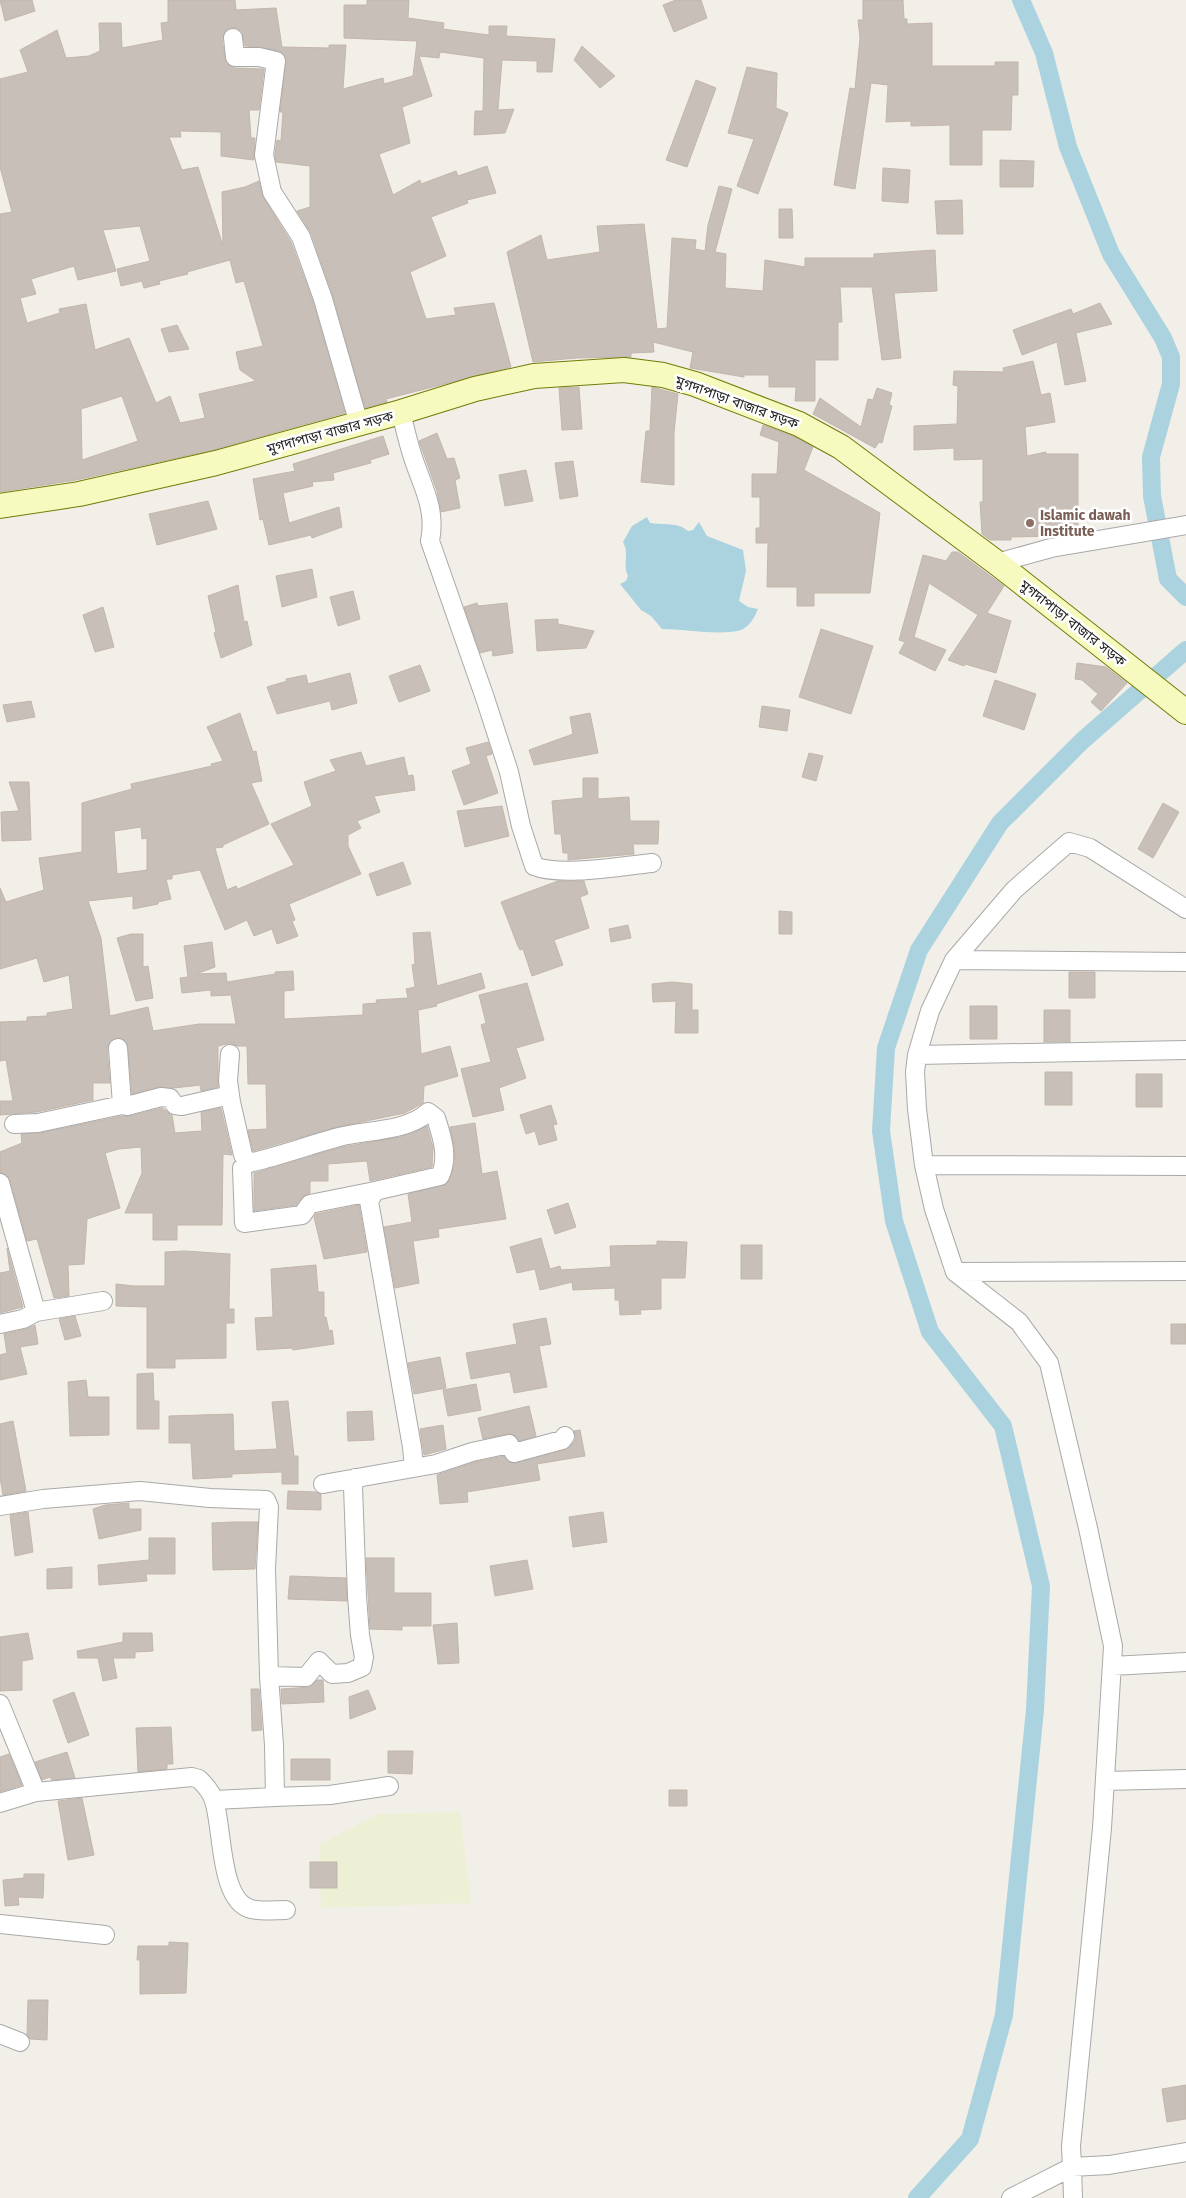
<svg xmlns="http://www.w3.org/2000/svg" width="1186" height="2198" font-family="'Fira Sans','Noto Sans Bengali',sans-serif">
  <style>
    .farmland { fill: #eef0d5 }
    .water { fill: #aad3df }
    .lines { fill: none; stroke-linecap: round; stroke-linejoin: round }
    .canal { stroke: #aad3df; stroke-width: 18 }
    .building { fill: #c7bfb8; stroke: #c4b6ab; fill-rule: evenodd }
    .street-casing { stroke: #a9a9a9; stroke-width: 20 }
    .secondary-casing { stroke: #707d05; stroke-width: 26 }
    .street { stroke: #fff; stroke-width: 18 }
    .secondary { stroke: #f7fabf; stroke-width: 24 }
    .education-dot { fill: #8d6e63; stroke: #fff; stroke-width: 2 }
    .labels { text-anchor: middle; stroke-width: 5; stroke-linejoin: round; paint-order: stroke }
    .street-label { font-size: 14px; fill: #222; stroke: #fff }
    .education-label { font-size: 14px; font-weight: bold; fill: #785e54; stroke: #fff; text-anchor: start }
  </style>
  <rect width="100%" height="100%" fill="#f2efe9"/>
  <path class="farmland" d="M460 1812 471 1903 321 1908 319 1845 377 1814Z"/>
  <path class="water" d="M647 517 650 523C663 525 678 522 688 531L693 530 699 522 707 536 743 550 746 571 739 601 748 607 758 609C755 617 749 627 741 630 719 636 685 629 662 629L651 616 641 610 620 584 626 581 628 576C622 563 630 555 623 542L632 526Z"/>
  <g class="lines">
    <path class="canal" d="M1021 0 1044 53 1068 147 1111 254 1163 338 1171 357V384L1151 457 1152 496 1168 579 1186 597
      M917 2198 970 2139 1004 2015 1035 1710 1041 1586 1003 1426 930 1332 894 1221 881 1131 886 1048 919 950 1000 823 1082 741 1186 650"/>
  </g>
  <path class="building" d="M0 0H32L35 11 5 21Z
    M168 0H235L236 10 276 8 282 47 329 48V45H346L343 89 383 78 384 84 413 76 417 41 344 38V5H367V0H409L408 18 444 23 443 29 489 35V26H507L506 36 555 39 552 72H537V61L502 60 498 110 514 109 505 133 474 135 475 111H483L484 58 440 52 439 58 419 56 432 96 402 107 410 143 379 154 393 195 420 180 421 184 456 171 458 176 487 166 496 193 467 200 468 203 431 217 446 256 410 272 426 319 456 315 454 308 494 303 511 367 386 399 387 402 365 408 333 296 311 233 297 211 310 207V166L276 162 275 155 277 140 281 141 283 112H280L286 58 278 51 261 47 245 46 242 32 237 28H231L226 30 222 39 226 63 235 68 264 69 259 110H249L251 138H255L254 160 221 156V132L180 131 181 137H169L182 170 198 167 223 246 222 192 245 187 259 181 263 197 291 242 313 302 345 413 213 450 76 480 0 492V214L12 212 0 167V79L28 72 20 50 57 30 66 58 89 56 100 51 99 23H121L122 48 163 40 161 23 168 22ZM140 226 150 261 117 269 121 286 142 281 144 288 160 284 159 281 188 274 187 272 230 260 236 283 244 281 263 346 236 352 240 370 256 381 199 394 205 418 180 423 170 396 156 403 129 338 95 350 86 304 59 309 60 313 27 323 20 298 36 294 31 279 74 266 78 280 116 271 103 230ZM122 396 138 441 82 460 81 409Z
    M676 0H701L707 18 674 32 663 5Z
    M863 0H903L904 19H907V24L932 23V66H995V62H1018V95H1012L1011 130H982V165H950V125L911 126V121L886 122 888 85 871 83 855 189 834 185 850 88 855 89 860 38 858 20H863Z
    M582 46 615 76 600 88 574 60Z
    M747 67 777 73 776 108 788 113 758 194 737 186 754 139 728 133Z
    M696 80 716 88 687 167 666 160Z
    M1000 160 1034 161 1033 187H1000Z
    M883 168 910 170 908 203 882 201Z
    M719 186 732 189 715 252 726 254 725 288 763 291 765 260 805 267V258H874V254L935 250 937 291 894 293 901 358 882 360 872 287H840L842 322H838V360H815V401H795L796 387H769V375H744V377L690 368 693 352 653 342 654 352 631 353V357L576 358 533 362 507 252 541 235 547 260 600 252 597 226 644 224 657 329 667 328 672 238 696 240 695 249 705 251 708 225Z
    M962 200 963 234H937L935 201Z
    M779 209H792L793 238H779Z
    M1100 303 1112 324 1076 333 1086 381 1065 385 1057 342 1022 355 1013 330 1071 309 1073 314Z
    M177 325 189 349 169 352 161 329Z
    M1033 361 1041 395 1050 393 1055 422 1025 427 1027 456 1046 452V454H1078V533L1058 536 1011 537V540H990L982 534 980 502H983V459L954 460V448L914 450V426L957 424 958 386 953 385 954 371 1004 372 1003 368Z
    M579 387 582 429 562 430 559 388Z
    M652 387 678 394 674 432V485L641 482 646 431H650Z
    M877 388 892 393 889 405 892 406 882 443 879 442 875 448 813 414 820 398 861 427 868 399 873 400Z
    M763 425 793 436 813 447 804 470 880 513 870 593H814V606H797V587H767L768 543H756V528H760V497H752V474H777L779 442 760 435Z
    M437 433 447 459 454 458 460 478 455 480 460 508 441 512 437 491 419 441Z
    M383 436 389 454 370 460 371 463 333 473 334 480 312 482 313 486 283 493 289 523 339 507 342 527 312 538 311 535 269 545 263 519 260 520 253 479 295 471 293 464Z
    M573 461 578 496 560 499 555 463Z
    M526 470 533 501 505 506 499 475Z
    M208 501 217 529 157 545 149 514Z
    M952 552H958L1004 586 987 613 1011 621 996 673 965 664 964 666 948 660 978 615 929 583 914 637 946 650 935 671 899 653 905 642 899 640 923 555 946 561Z
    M312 569 317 597 282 607 276 576Z
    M238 585 244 622 247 621 252 645 221 658 214 633 216 632 208 596Z
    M353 591 360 619 338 626 330 597Z
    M477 603 478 606 507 603 513 653 493 656 492 650 480 653 464 607Z
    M103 607 114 647 95 652 83 615Z
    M558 619V624L594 631 586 648 537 651 535 620Z
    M821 629 873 646 851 714 799 697Z
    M1077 663 1106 667 1127 683 1101 711 1091 702 1098 694 1082 680 1075 679Z
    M420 665 430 691 399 702 389 676Z
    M350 673 357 703 332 710 330 701 277 714 267 687 287 681 286 679 306 675 308 684Z
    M995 680 1036 694 1024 730 983 716Z
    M31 701 35 717 7 722 3 705Z
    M762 706 790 710 787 731 759 727Z
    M240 713 253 752 256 751 262 781 251 783 269 824 223 845V847L215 848 227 890 236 886 238 889 294 865 271 824 312 806 304 782 336 771 330 760 361 752 366 766 404 757 408 776 413 775 415 790 374 796 380 812 357 821 361 828 348 835V846L361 874 289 904 295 920 292 921 298 936 277 944 272 929 254 936 247 920 225 930 200 870 172 875V879H166L171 899 158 902V904L133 909V896L88 901 101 938 110 1016 148 1007 153 1031 199 1024H236L231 995 211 996V990L182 993 180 978 188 977 184 946 212 942 215 967 196 974 226 973 227 982 275 974V972L293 971 294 990 284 991V1019L363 1015V1004L377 1003 376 1000 408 998 406 989 415 987 412 965 415 964 413 933 430 932 437 986 481 973 485 988 436 1004 437 1006 418 1010 421 1054 450 1046 458 1076 424 1086 423 1103 405 1113 337 1127 253 1151 248 1130 267 1129 266 1084H248L247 1046H237L230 1043 218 1046V1087L201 1091 200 1085 174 1088 159 1087 132 1094 128 1047 123 1039 117 1038 112 1040 107 1048 110 1083H93V1100L37 1112 0 1115V1101H13L6 1060 0 1061V1022L27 1021V1017L47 1016V1013L73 1009 69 975 44 982 37 958 0 969V888L6 902 44 890 39 858 82 852V803L132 789 131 784 212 766 211 764 223 761 207 727ZM141 827 142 839 147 838V870L117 874 114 831Z
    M590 713 598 753 534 765 529 750 573 734 570 717Z
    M488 742 492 754 486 756 498 793 464 805 452 771 471 764 466 748Z
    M809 753 823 756 816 781 802 777Z
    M583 778H598V799L629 797 630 821H659L658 844H633L634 854 568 860V853H563L561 834H555L552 801 583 798Z
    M9 782H29L31 840 2 841 1 812 19 811Z
    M1163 803 1179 812 1153 858 1138 849Z
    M502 806 509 836 465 847 457 811Z
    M403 862 411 884 377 896 369 874Z
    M558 881H584L588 894 580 897 589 928 554 940 563 965 532 976 523 949 520 950 517 944 501 902Z
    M779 911 792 912V934H779Z
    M628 925 631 938 611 942 609 929Z
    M131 934H143V967L148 966 153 998 136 1001 117 938Z
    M1069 972H1095V998H1069Z
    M672 982 692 984V1010H698V1033H675L676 1001 653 1002 652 984Z
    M527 983 544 1040 516 1048 526 1078 499 1088 504 1110 473 1117 461 1069 491 1062 481 1025 486 1023 479 995Z
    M970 1006H997V1039H970Z
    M1044 1010H1070V1042H1044Z
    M1045 1072H1072V1105H1045Z
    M1136 1074H1162V1107H1136Z
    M551 1105 557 1124 553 1125 557 1140 539 1145 535 1131 526 1134 520 1115Z
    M162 1108 172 1115 175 1133 202 1131 201 1112 221 1108 232 1155 223 1154 222 1225H177V1240H153V1213H125L142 1173 141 1147 119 1149 105 1153 120 1208 87 1219 84 1264 68 1265 69 1296 54 1298 37 1239 27 1241 10 1180 7 1175 0 1173V1152L22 1143 21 1134 40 1133 122 1116H130Z
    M475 1123 482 1174 497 1171 506 1219 438 1229 439 1237 413 1241 419 1283 395 1288 384 1227 412 1222 408 1194 447 1184 455 1162 454 1146 450 1127Z
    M427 1126 433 1148 432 1167 370 1181 367 1161 328 1164V1181H310V1193L302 1197 296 1205 254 1211V1173L342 1147 400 1137Z
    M568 1203 576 1227 555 1234 547 1210Z
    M359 1205 367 1252 324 1259 314 1217 316 1214Z
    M541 1238 550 1269 560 1266 561 1270 611 1267 610 1246 657 1245V1241L687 1242 685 1278H661V1309L640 1310 641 1314 620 1315 619 1300H615V1288L573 1290 572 1282 540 1290 535 1269 517 1273 510 1247Z
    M741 1245H762V1279H741Z
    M7 1248 23 1307 0 1313V1273L10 1271Z
    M185 1251 230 1254 229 1309H234V1323H226V1358L175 1359V1368H147V1307L116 1306V1284L134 1286H165V1252Z
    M316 1265 318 1292H324V1317H326L329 1331 332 1330 334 1344 293 1350 292 1348 257 1350 255 1318 273 1317 271 1269Z
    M75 1316 81 1336 65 1340 59 1319Z
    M546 1318 551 1344 539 1346 547 1387 514 1393 510 1372 471 1379 466 1353 517 1344 513 1324Z
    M1171 1324H1186V1344H1171Z
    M35 1325 38 1344 20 1347 27 1374 0 1380V1355L7 1353 4 1334 26 1329Z
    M440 1357 446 1388 414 1394 408 1363Z
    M153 1373 154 1401H159V1429H137V1374Z
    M86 1380 88 1397H109V1435L70 1436 68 1382Z
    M476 1384 481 1410 448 1416 443 1390Z
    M288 1401 294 1456H298V1484H282V1472L232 1474V1477L193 1479 191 1443H169V1416L233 1414 234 1451 277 1449 272 1402Z
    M529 1406 536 1436 519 1441 514 1435 507 1434 483 1439 478 1418Z
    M372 1411 374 1440 348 1441 347 1412Z
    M13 1421 26 1491 3 1495 0 1478V1424Z
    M443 1425 446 1449 424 1455 420 1429Z
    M580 1430 585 1456 537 1464 540 1480 467 1492 468 1502 440 1504 437 1475 475 1462 504 1456 508 1462 516 1463 565 1450 574 1442 576 1437 574 1431Z
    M288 1491 316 1492 321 1494V1510L287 1509Z
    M129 1503V1509H141V1530L99 1539 93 1509 105 1505Z
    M28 1512 33 1552 15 1556 10 1515Z
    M603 1512 607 1542 573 1547 569 1517Z
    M233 1522H258L255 1569 213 1570 212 1523Z
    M149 1538H175V1574H146L147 1581 99 1585 98 1565 149 1560Z
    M366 1558H394V1593H431V1626H402V1630L370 1629Z
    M527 1560 533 1589 495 1596 490 1566Z
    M72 1567V1588L47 1589V1569Z
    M290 1576 346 1578 347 1601 288 1599Z
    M457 1623 459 1663 438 1664 433 1625Z
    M28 1633 33 1659 22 1661V1690L0 1691V1637Z
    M123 1633H152L153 1651 135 1652V1658H113L117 1678 103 1681 98 1658H78L77 1651 123 1642Z
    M317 1680H323L324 1702 282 1704 281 1689 310 1687Z
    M251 1689H259L262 1730 252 1731Z
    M368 1690 376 1709 350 1719 349 1697Z
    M74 1692 89 1735 68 1743 53 1700Z
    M171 1727 173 1764H167V1769L138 1772 136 1728Z
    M388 1751H413L412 1774 388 1773Z
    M67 1752 75 1778 52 1780 50 1777 42 1780 35 1762Z
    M9 1754 22 1785 0 1792V1757Z
    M291 1759H330V1780H291Z
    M669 1790H687V1806H669Z
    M82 1798 94 1855 68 1860 58 1801Z
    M310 1862H337V1888H310Z
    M24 1874H44L43 1898 18 1897 19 1905 5 1906 3 1880 24 1878Z
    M169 1942 188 1943 186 1993 140 1994V1960H137L138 1946H169Z
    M28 2000H48L47 2040 30 2039 27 2034Z
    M1186 2085V2119L1167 2122 1162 2089Z"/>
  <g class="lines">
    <defs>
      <path id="street" d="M233 38 235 57H259L276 61 264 155 272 192 301 237 323 299 359 424
        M401 412C404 425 407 438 411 451 420 483 437 506 430 541L485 698 509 772 521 826 534 866C561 877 621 866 652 863
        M997 563 1051 548 1186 525
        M1186 909 1090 848 1069 842 1014 890 954 960 930 1011 917 1055 915 1072 917 1109 924 1165 1186 1166
        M954 960 1186 962
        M118 1048 122 1105 127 1106 161 1097 170 1098 175 1105 182 1106 230 1095
        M230 1054 228 1081 231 1102 243 1155 249 1163C280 1156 309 1145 339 1137 365 1130 407 1132 428 1112L436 1118C442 1137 449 1157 440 1176L375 1191 369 1201 412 1447 414 1467
        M917 1055 1186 1050
        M14 1124 38 1123 122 1105
        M249 1163 242 1168 244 1223 302 1215 310 1204 375 1191
        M924 1165 934 1209 955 1272 1019 1322 1049 1363 1088 1528 1113 1646 1102 1828 1071 2146 1072 2167 1109 2165 1186 2152
        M0 1183 36 1312 23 1319 0 1324
        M955 1272 1186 1271
        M36 1312 103 1301
        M323 1484 436 1464 472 1452 509 1444 514 1453 562 1440 565 1436
        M0 1506 43 1499 140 1491 210 1498 266 1500 269 1507 266 1569 269 1676 306 1677 319 1661 332 1674 348 1673 362 1667 364 1657 360 1635 357 1596 353 1487 355 1478
        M1112 1666 1186 1662
        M269 1676 274 1745 275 1797 330 1795 389 1786
        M0 1704 36 1792 0 1803
        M1105 1781 1186 1779
        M36 1792 192 1777 199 1779C205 1785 212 1793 214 1801 223 1827 219 1901 251 1909 261 1912 275 1910 286 1910
        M214 1800 275 1797
        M0 1924 105 1935
        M0 2034 20 2042
        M1011 2198 1072 2167 1073 2198"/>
      <path id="secondary" d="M0 506 79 494 216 463 401 412 475 389 534 376 624 370 663 375 695 384 799 424 841 447 997 563 1186 712"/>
    </defs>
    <use href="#street" class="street-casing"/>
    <use href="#secondary" class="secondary-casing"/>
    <use href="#street" class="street"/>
    <use href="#secondary" class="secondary"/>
  </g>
  <circle class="education-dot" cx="1030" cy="523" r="5"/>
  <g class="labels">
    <g class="street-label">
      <text transform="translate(737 402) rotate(20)" y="5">মুগদাপাড়া বাজার সড়ক</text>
      <text transform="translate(330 432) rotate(-15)" y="5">মুগদাপাড়া বাজার সড়ক</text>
      <text transform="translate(1073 623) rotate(38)" y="5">মুগদাপাড়া বাজার সড়ক</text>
    </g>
    <g class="education-label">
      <text x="1040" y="520">Islamic dawah<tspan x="1040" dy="16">Institute</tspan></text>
    </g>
  </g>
</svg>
